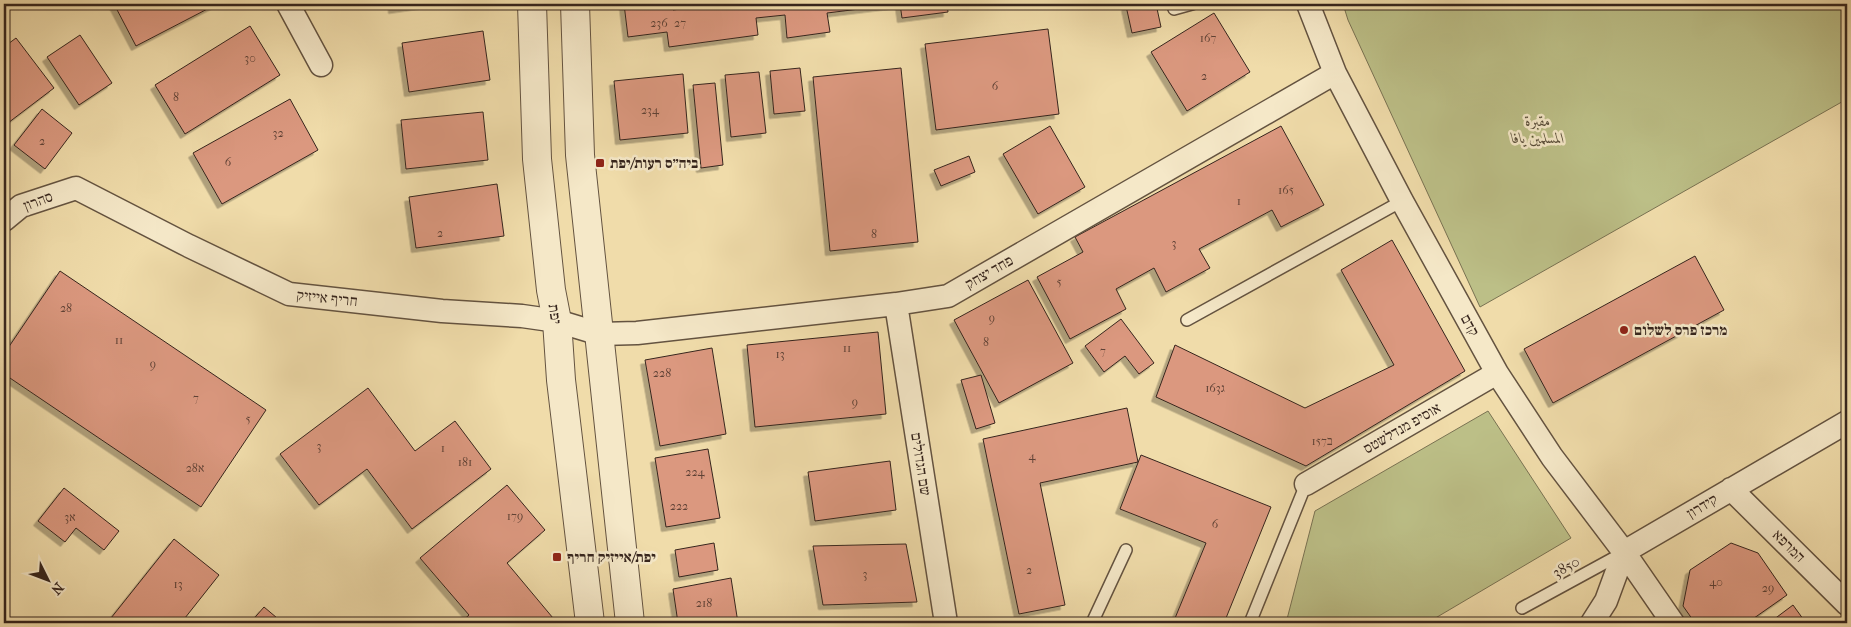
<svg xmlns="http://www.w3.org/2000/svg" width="1851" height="627" font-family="'IM FELL French Canon',Amiri,'Frank Ruhl Libre',serif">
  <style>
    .green { fill: #bcbf87; stroke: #797252 }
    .building { fill: #db987f; stroke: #36251d; filter: url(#shadow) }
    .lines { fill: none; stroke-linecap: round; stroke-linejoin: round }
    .service-casing { stroke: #645340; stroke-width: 14 }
    .minor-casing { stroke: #645340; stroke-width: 25 }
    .tertiary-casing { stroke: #645340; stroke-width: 30 }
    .service { stroke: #f5e8c8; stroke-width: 11 }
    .minor { stroke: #f5e8c8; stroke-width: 22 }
    .tertiary { stroke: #f5e8c8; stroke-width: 28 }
    .poi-dot { fill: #8f2418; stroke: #f5e8c8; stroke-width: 2 }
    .labels { text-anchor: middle; stroke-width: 5; stroke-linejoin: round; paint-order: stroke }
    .number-label { font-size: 12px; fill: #5f4236 }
    .park-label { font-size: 15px; font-style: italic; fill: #584c38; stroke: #f5e8c8 }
    .poi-label { font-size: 15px; font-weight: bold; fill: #36251d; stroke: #f5e8c8; text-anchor: start }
    .street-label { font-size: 15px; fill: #36251d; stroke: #f5e8c8 }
  </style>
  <defs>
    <filter id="shadow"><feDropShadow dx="-4.5" dy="4.5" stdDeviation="0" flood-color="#0004"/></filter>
  </defs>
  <rect width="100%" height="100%" fill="#f0dcaa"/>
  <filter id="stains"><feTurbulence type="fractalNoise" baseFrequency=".004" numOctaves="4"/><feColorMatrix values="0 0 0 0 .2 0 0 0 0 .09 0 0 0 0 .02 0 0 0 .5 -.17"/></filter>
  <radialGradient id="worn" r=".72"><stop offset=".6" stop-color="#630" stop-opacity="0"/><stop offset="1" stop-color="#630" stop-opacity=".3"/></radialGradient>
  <path class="green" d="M1343 4H1847V99L1480 307 1348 20Z
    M1488 411 1571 538 1427 623H1286L1315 511Z"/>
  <path class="building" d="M114 4H217L136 46Z
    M393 4H427L393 9Z
    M624 4H672L673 10 703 6 702 4H947L948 12 902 18 900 4 827 13 830 32 787 38 785 15 756 18 758 35 669 47 667 32 628 37Z
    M1136 4H1156L1161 27 1132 33 1126 6Z
    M1214 13 1250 72 1187 111 1151 52Z
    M250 26 280 75 185 134 155 85Z
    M1048 29 1059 114 936 130 925 44Z
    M483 31 490 80 409 92 402 43Z
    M80 35 112 83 79 105 47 57Z
    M16 38 54 88 4 126V47Z
    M800 68 805 111 774 114 770 71Z
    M901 68 918 242 830 251 813 77Z
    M759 72 766 133 731 137 725 75Z
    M683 74 688 133 620 140 614 81Z
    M715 83 723 165 701 168 693 85Z
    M290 99 318 150 222 204 193 153Z
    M42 109 72 133 45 169 14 145Z
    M483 112 488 160 406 169 401 120Z
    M1050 126 1085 187 1038 214 1003 154Z
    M1281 126 1324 205 1281 227 1272 210 1199 249 1210 268 1166 292 1154 268 1116 289 1126 309 1070 339 1037 277 1083 252 1075 237Z
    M969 156 975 172 941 186 934 170Z
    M497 184 504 236 416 248 409 197Z
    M1392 240 1465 371 1306 466 1156 397 1175 345 1305 408 1394 365 1341 270Z
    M1695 256 1724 310 1553 403 1524 349Z
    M60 271 266 410 201 507 4 374V354Z
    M1028 280 1073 363 999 403 954 320Z
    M1121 319 1154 363 1139 374 1125 356 1104 372 1085 346Z
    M878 332 886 414 755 427 747 345Z
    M712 348 726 434 660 446 645 360Z
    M981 375 995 423 976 429 961 380Z
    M368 388 415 451 455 421 491 469 412 529 367 469 319 505 280 454Z
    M1127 408 1138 462 1040 483 1065 605 1019 614 983 439Z
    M708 449 720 518 666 527 655 458Z
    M1141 455 1271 507 1224 623H1173L1206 543 1120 509Z
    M890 461 896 510 815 521 808 472Z
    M507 485 545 530 507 563 553 618 547 623H460L469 615 420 558Z
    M64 488 119 531 104 550 76 528 65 542 38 521Z
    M174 539 219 575 181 623H107Z
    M714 543 718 570 679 577 675 550Z
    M1731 543 1758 553 1787 595 1747 623H1695L1683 606 1690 570Z
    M906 544 917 602 823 605 813 546Z
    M731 578 738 623H678L673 589Z
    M1793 605 1806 623H1769Z
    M264 607 283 623H250Z"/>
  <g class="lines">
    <defs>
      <path id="service" d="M1174 9 1192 4
        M1187 320 1402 201
        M1522 608 1623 553
        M1092 623 1126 550
        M1250 623 1306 484"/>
      <path id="minor" d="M288 4 321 65
        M1308 4 1335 73 1402 201 1497 373 1552 457 1624 552 1673 623
        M4 220 21 206 76 188 189 246 289 294 442 311 522 316 557 321 600 334 637 333 896 304 948 296 1335 73
        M896 304 946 623
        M1306 484 1497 373
        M1731 489 1847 604
        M1592 623 1606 601 1624 552 1847 422"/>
      <path id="tertiary" d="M532 4 537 159 551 290 557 321 561 380 590 623
        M575 4 580 155 630 623"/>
    </defs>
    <use href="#service" class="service-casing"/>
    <use href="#minor" class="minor-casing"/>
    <use href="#tertiary" class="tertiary-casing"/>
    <use href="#service" class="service"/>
    <use href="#minor" class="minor"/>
    <use href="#tertiary" class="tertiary"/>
  </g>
  <g class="poi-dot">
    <rect x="595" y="158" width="10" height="10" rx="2.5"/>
    <circle cx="1624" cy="330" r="5"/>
    <rect x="552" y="552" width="10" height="10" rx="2.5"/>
  </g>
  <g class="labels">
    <g class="number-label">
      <text x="659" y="27">236</text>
      <text x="680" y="27">27</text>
      <text x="1208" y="42">167</text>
      <text x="250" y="62">30</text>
      <text x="1204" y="80">2</text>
      <text x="995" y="90">6</text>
      <text x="176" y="101">8</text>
      <text x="650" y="114">234</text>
      <text x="278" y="137">32</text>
      <text x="42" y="145">2</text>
      <text x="228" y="166">6</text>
      <text x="1286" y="194">165</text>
      <text x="1239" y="205">1</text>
      <text x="440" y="237">2</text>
      <text x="874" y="238">8</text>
      <text x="1174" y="247">3</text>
      <text x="1059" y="286">5</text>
      <text x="66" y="312">28</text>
      <text x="992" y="322">9</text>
      <text x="119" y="344">11</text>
      <text x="986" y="346">8</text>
      <text x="847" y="352">11</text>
      <text x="1103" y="355">7</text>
      <text x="780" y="358">13</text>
      <text x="153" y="368">9</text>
      <text x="662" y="377">228</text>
      <text x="1215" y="392">163ג</text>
      <text x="196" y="402">7</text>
      <text x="855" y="406">9</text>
      <text x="248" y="423">5</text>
      <text x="1322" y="445">157ב</text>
      <text x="319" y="450">3</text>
      <text x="443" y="452">1</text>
      <text x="1032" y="460">4</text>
      <text x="465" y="466">181</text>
      <text x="195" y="472">28א</text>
      <text x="695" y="476">224</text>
      <text x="679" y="510">222</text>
      <text x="515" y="520">179</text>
      <text x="70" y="521">3א</text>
      <text x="1215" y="528">6</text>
      <text x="1029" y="574">2</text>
      <text x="865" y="578">3</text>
      <text x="1716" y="586">40</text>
      <text x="178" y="588">13</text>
      <text x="1768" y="592">29</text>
      <text x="704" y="607">218</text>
    </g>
    <g class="park-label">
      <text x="1538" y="126">مقبرة<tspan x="1538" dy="17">المسلمين يافا</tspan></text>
    </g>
    <g class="poi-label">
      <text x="610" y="168">ביה״ס רעות/יפת</text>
      <text x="1634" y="335">מרכז פרס לשלום</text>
      <text x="567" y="562">יפת/אייזיק חריף</text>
    </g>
    <g class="street-label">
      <text transform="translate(38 201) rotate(-21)" y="5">סהרון</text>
      <text transform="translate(989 272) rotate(-30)" y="5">פחד יצחק</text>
      <text transform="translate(327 298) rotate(6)" y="5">חריף אייזיק</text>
      <text transform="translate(555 314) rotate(81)" y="5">יפת</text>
      <text transform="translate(1470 325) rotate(61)" y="5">קדם</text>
      <text transform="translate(1402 428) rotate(-30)" y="5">אוסיפ מנדלשטס</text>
      <text transform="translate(921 464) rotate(81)" y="5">שם הגדולים</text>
      <text transform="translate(1702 506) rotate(-31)" y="5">קידרון</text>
      <text transform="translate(1789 546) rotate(45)" y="5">המרפא</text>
      <text transform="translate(1566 567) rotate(-29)" y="5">3850</text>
    </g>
  </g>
  <rect width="1851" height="627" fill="none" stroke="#f0dcaa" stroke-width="20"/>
  <rect x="5" y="5" width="1841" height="617" fill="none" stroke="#36251d" stroke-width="2.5"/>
  <rect x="10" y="10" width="1831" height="607" fill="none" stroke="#36251d"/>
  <g transform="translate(48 580) rotate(132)" stroke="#f5e8c8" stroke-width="4" paint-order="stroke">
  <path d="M0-4L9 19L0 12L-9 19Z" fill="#36251d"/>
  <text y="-8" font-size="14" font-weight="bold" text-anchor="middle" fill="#36251d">N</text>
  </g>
  <rect width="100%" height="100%" filter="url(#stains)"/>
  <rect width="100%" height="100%" fill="url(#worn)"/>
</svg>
